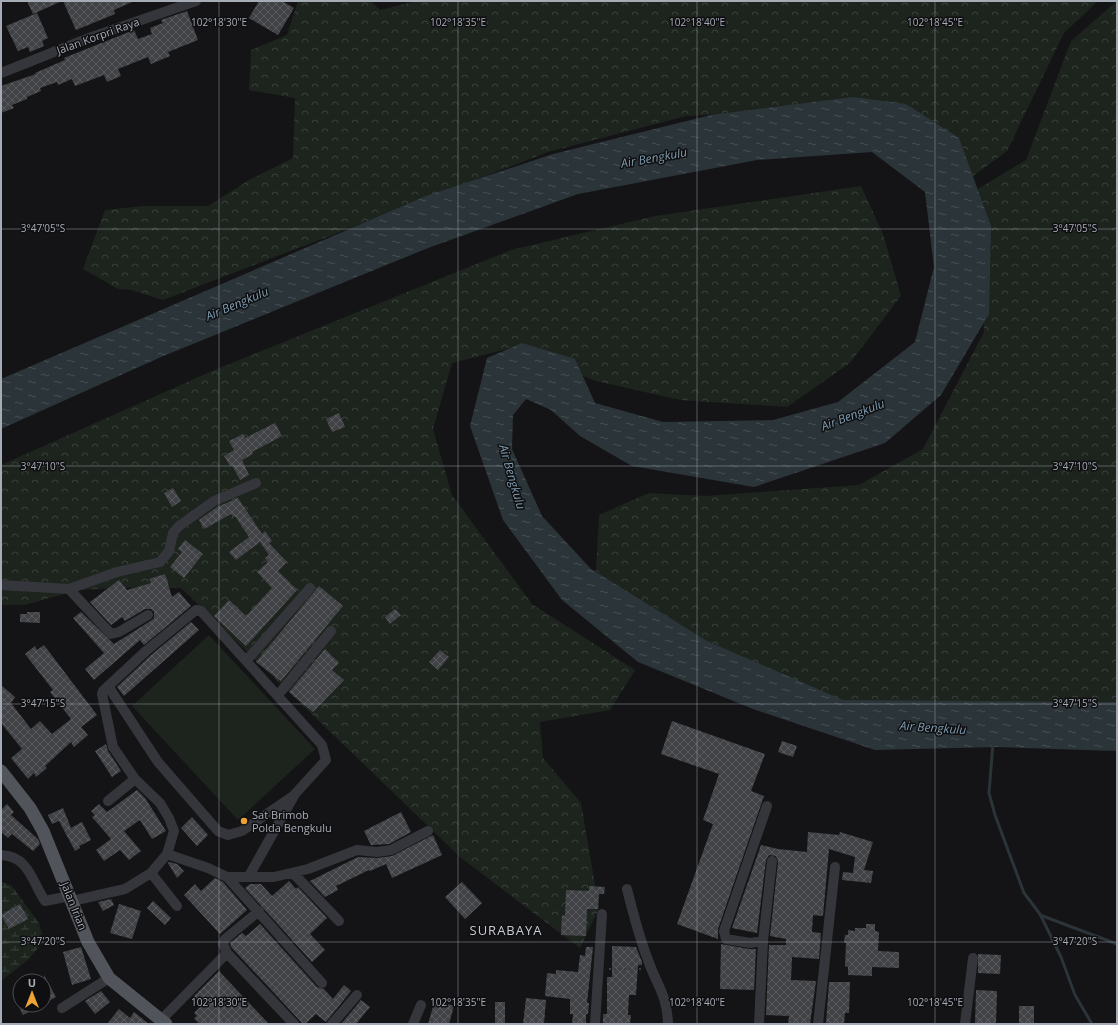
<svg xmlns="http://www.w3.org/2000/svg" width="1118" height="1025" font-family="'Open Sans',sans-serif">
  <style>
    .green { fill: #1c241d }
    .forest { fill: url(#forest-crowns) }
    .wetland { fill: url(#wetland-marsh) }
    .water { fill: url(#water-ripples) }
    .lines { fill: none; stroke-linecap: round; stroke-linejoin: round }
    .stream { stroke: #2b3439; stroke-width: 3 }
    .building { fill: url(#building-cross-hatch) }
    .path { stroke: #3b3d42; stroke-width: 2; stroke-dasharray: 2 3; stroke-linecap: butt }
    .minor { stroke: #35363b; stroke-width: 10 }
    .major { stroke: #51545a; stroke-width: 13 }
    .ticks { fill: none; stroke: #a6acb6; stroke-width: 1; stroke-opacity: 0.45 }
    .poi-dot { fill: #eea334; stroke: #0f0f11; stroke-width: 1.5 }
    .labels { text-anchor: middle; stroke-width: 3; stroke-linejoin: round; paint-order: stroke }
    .street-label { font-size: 11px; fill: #a6acb6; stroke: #0f0f11 }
    .poi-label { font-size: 11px; fill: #a6acb6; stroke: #0f0f11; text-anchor: start }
    .water-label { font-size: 12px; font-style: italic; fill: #7e9cb0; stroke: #0f0f11 }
    .quarter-label { font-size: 13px; letter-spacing: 1px; fill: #c7cbd2; stroke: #0f0f11 }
    .ticks-label { font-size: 10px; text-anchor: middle; fill: #a6acb6; stroke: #0f0f11; stroke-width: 3; stroke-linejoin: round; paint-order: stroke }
  </style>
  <defs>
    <pattern id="forest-crowns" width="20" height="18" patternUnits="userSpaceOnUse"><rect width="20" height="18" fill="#1c241d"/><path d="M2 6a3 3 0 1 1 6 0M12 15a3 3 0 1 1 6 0" fill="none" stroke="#3a413c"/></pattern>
    <pattern id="wetland-marsh" width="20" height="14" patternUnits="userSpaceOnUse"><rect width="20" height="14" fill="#1c241d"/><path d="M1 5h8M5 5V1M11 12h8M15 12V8" fill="none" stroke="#3a413c"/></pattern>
    <pattern id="water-ripples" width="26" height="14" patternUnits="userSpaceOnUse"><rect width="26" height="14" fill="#2b3439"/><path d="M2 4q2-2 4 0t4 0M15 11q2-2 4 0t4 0" fill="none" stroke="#474f53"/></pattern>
    <pattern id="building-cross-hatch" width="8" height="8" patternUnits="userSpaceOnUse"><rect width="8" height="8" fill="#404246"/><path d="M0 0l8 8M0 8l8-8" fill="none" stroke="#595b5e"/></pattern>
  </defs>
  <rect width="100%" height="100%" fill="#141416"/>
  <path class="green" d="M209 635 315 749 238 820 132 706Z"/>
  <path class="forest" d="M298 1H371L380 10 417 1H1098L1064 33 1007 151 965 182 857 107 686 116 548 152 163 300 131 290 118 289 83 269 105 210 144 206H208L249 180 293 158 295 98 249 90 251 50 287 35Z
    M1117 1V710L875 713 738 663 632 604 596 571 599 515 649 493 705 496 859 485 923 449 984 332 976 190 1026 160 1071 41Z
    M861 186 883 234 901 296 850 363 787 407 680 400 596 381 511 348 452 363 433 429 452 495 532 604 635 670 610 710 540 722 543 758 581 803 599 908 580 948 460 857 181 588 142 587 79 590 24 605H1V465L212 371 511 250 655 216Z"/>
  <path class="wetland" d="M1 881 12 886 39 923 44 941 28 960 1 981Z"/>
  <path class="water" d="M853 97 906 104 959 138 991 226 989 314 941 395 885 443 754 487 632 466 580 436 551 410 526 399 513 415 512 449 542 516 591 569 707 641 843 700 1117 702V751L997 747 875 750 753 709 638 662 562 600 503 520 470 426 487 358 522 343 575 359 595 403 663 422 773 420 838 402 915 342 934 267 925 192 872 152 757 160 578 194 428 248 161 357 1 429V379L426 196 553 154 711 115Z"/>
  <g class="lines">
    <path class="stream" d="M993 743 989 793 995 815 1024 893 1040 914 1061 957 1075 995 1092 1024
      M1040 915 1117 944"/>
  </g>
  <path class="building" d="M27 1H62L33 14Z
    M63 1H134L114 10 115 14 76 30Z
    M259 1H282L294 8 278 35 249 18Z
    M187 11 198 40 168 52 170 56 151 64 148 57 118 69 121 76 107 82 104 75 75 86 72 79 58 85 57 82 40 88 41 91 27 97V99L12 105 14 108 1 113V86L36 74 35 73 65 60 64 58 134 30 138 39 152 34 150 28 163 23 161 20Z
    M37 13 48 38 42 41 44 46 30 52 28 47 18 51 6 26Z
    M339 413 345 427 332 432 326 419Z
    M275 423 282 436 252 452 253 454 242 460 249 475 240 480 232 465 230 466 224 456 234 450 229 441 243 434 245 438Z
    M173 488 181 501 172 507 164 493Z
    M238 498 262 534 265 531 272 541 269 543 287 562 278 571 297 590 246 646 214 616 229 600 246 616 272 588 257 572 268 562 265 558 269 555 260 542 236 560 229 552 249 537 235 516 233 517 231 514 204 529 199 520 217 507Z
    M185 540 203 554 184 578 170 567 182 552 178 549Z
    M165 574 172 597 179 592 191 606 144 645 140 640 94 680 85 669 104 653 73 618 81 612 114 644 152 620 154 618V612L151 609H145L125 621 122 617 111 625 90 602 119 580 127 590 151 583 149 579Z
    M319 586 343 606 281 681 256 662Z
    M395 609 401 615 390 624 385 617Z
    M27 612H40V623L20 622V614H27Z
    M191 622 199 630 124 696 117 687 150 656Z
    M44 645 97 715 81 727 88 735 74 747 71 742 45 766 47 768 36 777 34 773 28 779 11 758 22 749 1 723V685L15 697 11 703 31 729 40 721 52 734 71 719 50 692 53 690 25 654 35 646 37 650Z
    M325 649 339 663 332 670 344 680 313 712 289 692Z
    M440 650 449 657 438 670 429 662Z
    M672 721 765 754 751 791 764 796 718 929V939L677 924 713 824 703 820 719 774 661 754Z
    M782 741 797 746 793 757 778 752Z
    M106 744 108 751 121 771 112 777 95 751Z
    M137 790 145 798 166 831 152 839 140 820 124 831 141 851 129 860 120 850 104 861 96 850 111 839 92 817 95 815 91 811 99 804 107 812Z
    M7 804 14 812 11 815 38 839 40 844 33 851 12 834 8 838 1 832V810Z
    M63 808 71 828 82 822 91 840 79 846 80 848 75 851 59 821 52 824 48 815Z
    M401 812 411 832 389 844 371 845 364 831Z
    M192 817 208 835 197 846 181 828Z
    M808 832 839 835 840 832 873 842 864 870 873 871 871 883 842 880 843 872 853 873 855 857 829 849 823 916 813 915 812 932 821 933 819 959 792 957 791 980 816 981 810 1024H788L789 1016 766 1015 769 945H786V939L770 936 778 862 776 856 769 855 766 860 757 933 732 928 761 845 778 849 807 852Z
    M433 835 442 855 392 878 386 864 370 871 369 870 336 886 338 890 325 897 310 881 358 857 377 858 392 856Z
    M169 862 177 864 184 871 177 878 168 863Z
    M215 878 223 882 247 910 220 934 184 895 195 884 201 891Z
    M289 881 296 889 298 887 327 918 310 934 325 950 312 962 245 888 250 884H261L272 896Z
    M462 882 482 903 465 919 445 897Z
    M589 886 605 887 604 894H599L598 909H587L586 936 561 935 562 915 565 916 566 890 589 891Z
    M111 899 114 905 103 911 98 902Z
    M153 901 171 918 165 925 147 908Z
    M20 904 28 919 9 929 1 915Z
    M119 904 141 911 132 939 110 933Z
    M260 924 317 987 324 989 333 999 344 985 351 991 326 1022 316 1014 305 1024H303L231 947 230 943 242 933 246 936Z
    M866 924H875V931L879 932 878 951 899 952V968L872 967V976L848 975V967L845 966 846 943H844L845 935H848V930L855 931V928H866Z
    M721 944 749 949H756L754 990 720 989Z
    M612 946 636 947 642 962V965H638L636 995H629L628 1015H631L630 1024H603V1014H607V977H612Z
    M81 947 91 979 72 985 63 952Z
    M586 947H593L587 1003H589L588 1014H586V1024H572L573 1014H570V999L545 996 547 973 556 974V970L578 972 580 955 585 956Z
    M978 954 1001 955 1000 974 978 973Z
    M219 971 269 1024H200L194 1018 197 1016 194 1013 202 1005 193 997Z
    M44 975 56 997 44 1004Z
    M829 982H850L849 1013H845L844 1024H826Z
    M976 990 997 991 996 1024H975Z
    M101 991 110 1002 95 1014 85 1001Z
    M526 998 546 1000 544 1024H523Z
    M361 1000 370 1007 356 1024H341Z
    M435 1000 454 1006 449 1024H428Z
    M495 1002H505V1024H495Z
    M18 1005H42L23 1015Z
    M1019 1006H1034V1024H1019Z
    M119 1009 130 1018 134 1012 149 1024H107Z"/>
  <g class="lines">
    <path class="path" d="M609 969H642"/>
    <path class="minor" d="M1 73 89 38 196 1
      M1 585 69 589 117 572 160 562 169 551 173 533 179 526 214 501 256 483
      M69 589 111 634 119 632 148 615
      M247 660 310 588
      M108 686 158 762 218 831 228 835 242 831 293 796
      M278 695 331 631
      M108 801 135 779
      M167 854 208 868 227 877H274L308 869 357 850 377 852 391 850 428 831
      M1 855C29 856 32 882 45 901L70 896
      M151 873 177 906
      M293 873 339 921
      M227 877 322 983
      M627 889C633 913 639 937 648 960 657 986 667 994 668 1024
      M72 901 125 889 151 873 167 854 174 831 169 818 160 803 135 779 113 747 102 694 103 691 146 651 196 610 201 611 322 745 326 760 295 794 249 876
      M259 911 225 939 223 944 227 953 294 1024
      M763 941 750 943 726 939 724 931 767 806
      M62 1008 109 978
      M161 1020 227 953
      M332 1024 357 995
      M413 1024 421 1005
      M595 1024 602 914
      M759 1024 763 941 772 861
      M818 1024 835 867
      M965 1024 973 958"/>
    <path class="major" d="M1 771 30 808 43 831 88 942 109 978 166 1024"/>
  </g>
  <path class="ticks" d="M219 1V1024M458 1V1024M697 1V1024M935 1V1024M1 229H1117M1 466H1117M1 704H1117M1 942H1117"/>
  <circle class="poi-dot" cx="244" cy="821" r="4"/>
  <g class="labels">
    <g class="street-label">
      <text transform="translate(98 36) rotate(-20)" y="4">Jalan Korpri Raya</text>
      <text transform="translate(74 906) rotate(68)" y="4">Jalan Irian</text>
    </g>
    <g class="poi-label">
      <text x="252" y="819">Sat Brimob<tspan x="252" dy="13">Polda Bengkulu</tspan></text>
    </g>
    <g class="water-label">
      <text transform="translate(654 158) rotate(-10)" y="4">Air Bengkulu</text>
      <text transform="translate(237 304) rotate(-23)" y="4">Air Bengkulu</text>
      <text transform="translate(853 415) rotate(-21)" y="4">Air Bengkulu</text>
      <text transform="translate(512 477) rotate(74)" y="4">Air Bengkulu</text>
      <text transform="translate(933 728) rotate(4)" y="4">Air Bengkulu</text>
    </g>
    <g class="quarter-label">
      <text x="506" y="935">SURABAYA</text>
    </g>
  </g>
  <g class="ticks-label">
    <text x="219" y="26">102°18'30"E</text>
    <text x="458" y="26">102°18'35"E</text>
    <text x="697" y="26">102°18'40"E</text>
    <text x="935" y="26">102°18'45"E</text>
    <text x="43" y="232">3°47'05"S</text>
    <text x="1075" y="232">3°47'05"S</text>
    <text x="43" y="470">3°47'10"S</text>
    <text x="1075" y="470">3°47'10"S</text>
    <text x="43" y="707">3°47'15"S</text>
    <text x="1075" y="707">3°47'15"S</text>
    <text x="43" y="945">3°47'20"S</text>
    <text x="1075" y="945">3°47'20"S</text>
    <text x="219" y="1006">102°18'30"E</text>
    <text x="458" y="1006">102°18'35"E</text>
    <text x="697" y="1006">102°18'40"E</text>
    <text x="935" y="1006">102°18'45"E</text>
  </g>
  <rect width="1118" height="1025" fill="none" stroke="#a6acb6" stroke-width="4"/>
  <g transform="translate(32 993)"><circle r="19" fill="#0f0f11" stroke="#4b4e53"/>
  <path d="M0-3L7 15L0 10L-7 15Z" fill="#eea334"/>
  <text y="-6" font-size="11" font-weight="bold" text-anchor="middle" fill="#a6acb6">U</text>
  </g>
</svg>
